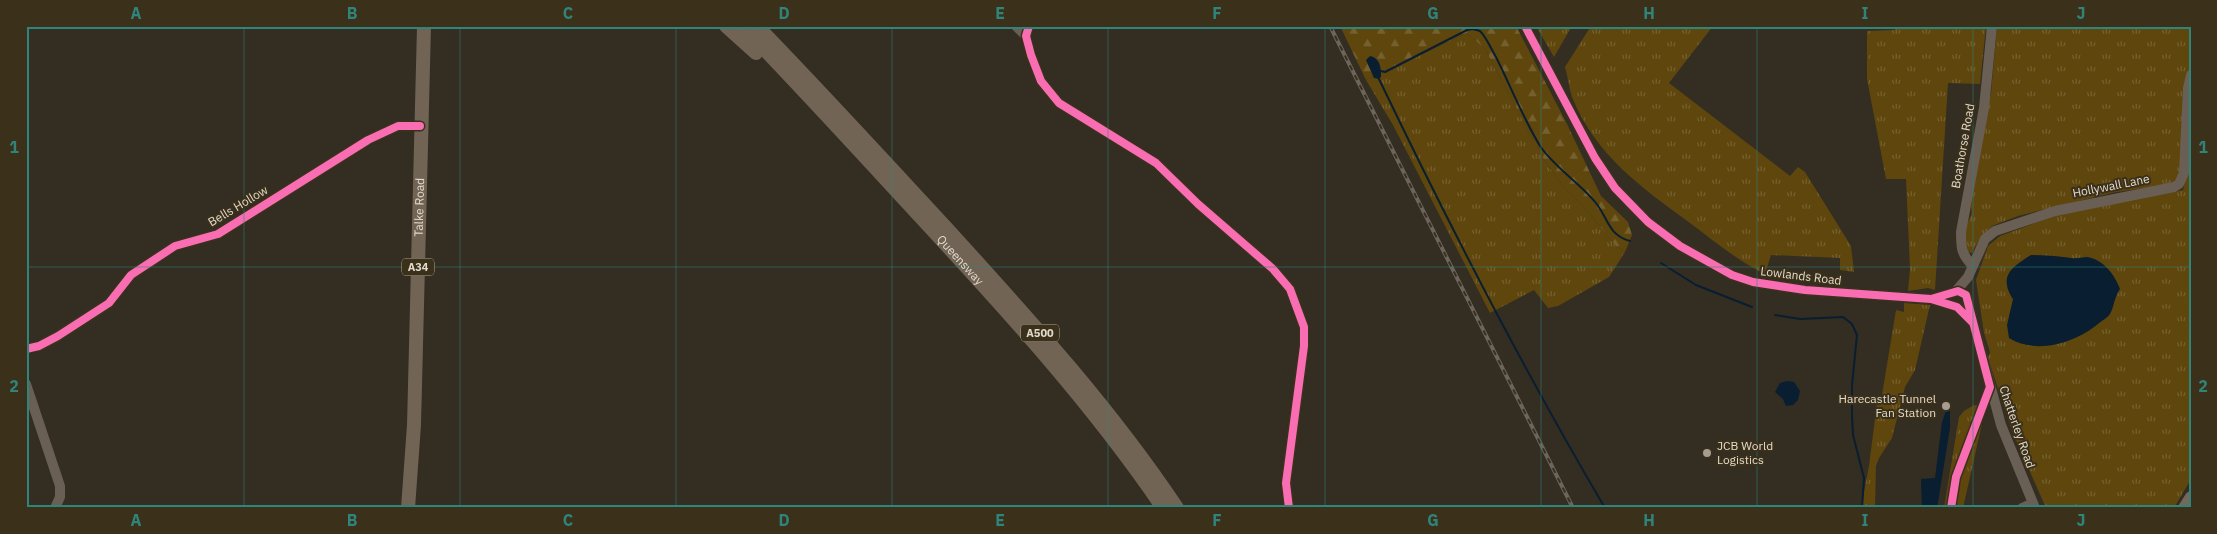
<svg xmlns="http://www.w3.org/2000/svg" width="2217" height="534" font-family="'IBM Plex Sans',sans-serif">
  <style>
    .grass { fill: url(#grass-tufts) }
    .forest { fill: url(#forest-firs) }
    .water { fill: #091e30 }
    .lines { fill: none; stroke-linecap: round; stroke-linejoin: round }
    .stream { stroke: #091e30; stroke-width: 2 }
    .minor { stroke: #695f55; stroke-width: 10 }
    .major { stroke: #756859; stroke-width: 12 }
    .highway { stroke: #716455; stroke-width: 14 }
    .rail-casing { stroke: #6c655d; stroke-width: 4 }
    .rail { stroke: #3b301a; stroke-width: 2; stroke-dasharray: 5.5; stroke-linecap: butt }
    .cycleway-casing { stroke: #3b301a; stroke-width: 11 }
    .cycleway { stroke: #f96db3; stroke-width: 8 }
    .grid { fill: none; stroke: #2f857c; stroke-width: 1; stroke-opacity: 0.55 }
    .poi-dot { fill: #a59d91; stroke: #3b301a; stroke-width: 2 }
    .labels { text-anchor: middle; stroke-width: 4; stroke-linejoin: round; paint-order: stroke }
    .shield { fill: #3b301a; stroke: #b0a797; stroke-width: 1 }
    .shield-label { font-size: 11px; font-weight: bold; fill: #e2dacd }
    .street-label { font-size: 12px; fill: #e2dacd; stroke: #3b301a }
    .poi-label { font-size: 12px; fill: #e2dacd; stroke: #3b301a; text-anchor: end }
    .neatline { fill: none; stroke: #2f857c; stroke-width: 2 }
    .grid-label { font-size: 16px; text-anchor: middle; font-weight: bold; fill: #2f857c }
  </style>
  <defs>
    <pattern id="grass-tufts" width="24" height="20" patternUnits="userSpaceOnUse" patternTransform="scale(1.25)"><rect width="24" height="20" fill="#5e460d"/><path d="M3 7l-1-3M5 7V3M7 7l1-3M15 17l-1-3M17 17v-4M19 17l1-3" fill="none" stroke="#75602f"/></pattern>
    <pattern id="forest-firs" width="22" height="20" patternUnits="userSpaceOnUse" patternTransform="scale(1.25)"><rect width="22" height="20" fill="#5e460d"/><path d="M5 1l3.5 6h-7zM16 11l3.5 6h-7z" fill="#75602f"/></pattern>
  </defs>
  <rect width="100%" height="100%" fill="#332d22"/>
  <path class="grass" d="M1536 26H1572L1554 57Z
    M1591 26H1713L1669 83 1790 176 1798 167 1805 172 1851 246 1854 272 1840 270V258L1771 255 1765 274C1738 261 1714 241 1690 223 1641 187 1596 156 1572 97 1569 88 1568 77 1565 67Z
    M1895 26H1986L1980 84 1948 83 1935 290 1928 288 1908 291 1910 269 1906 179H1886L1867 79V31L1895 30Z
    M1997 26H2191V67L2185 87 2182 168 2174 184 2116 192 2018 216 1992 226 1978 242 1972 253 1967 252C1966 244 1963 235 1966 227 1969 218 1973 217 1971 207L1976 160 1991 93Z
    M1467 33 1485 49 1544 160 1563 186 1586 209 1615 245 1625 252 1609 277 1558 306 1548 308 1534 290 1490 313 1393 125 1366 80Z
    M2191 146V479L2174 508H2046L2012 431 1988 358 1990 352 1984 333 1976 280 1988 246 2000 236 2071 210 2183 190 2188 171Z
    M1904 303 1930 305 1915 370 1905 387 1892 438 1879 458 1876 466 1875 508H1861L1869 466 1877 403 1881 401 1896 310 1904 312Z
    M1974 405 1986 406 1963 508H1944L1959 417 1964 411Z"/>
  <path class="forest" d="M1340 26H1516L1567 124 1601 196 1628 222 1632 235 1625 252 1615 245 1586 209 1563 186 1544 160 1485 49 1467 33 1366 80Z"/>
  <path class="water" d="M1370 56C1380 58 1381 67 1381 77L1379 79 1374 78 1366 60Z
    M2031 255C2045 255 2057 256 2071 258 2076 259 2082 257 2087 257 2103 259 2115 275 2120 289 2114 298 2114 307 2110 314 2108 317 2102 321 2098 324 2075 343 2036 355 2009 338L2007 325 2013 299C1998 276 2012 267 2031 255Z
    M1787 381 1794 382 1800 391 1798 400 1793 405 1786 406 1783 399 1775 392 1780 383Z
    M1947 408H1950V428L1937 508H1922L1921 479 1935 478 1942 422Z"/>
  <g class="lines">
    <path class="stream" d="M1381 71 1385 72 1467 30 1473 29 1480 31C1487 38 1491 49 1496 57 1511 87 1523 118 1540 146 1555 168 1580 183 1596 203 1608 218 1608 235 1630 241
      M1379 79C1449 225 1523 369 1605 508
      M1661 263 1696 285 1752 307
      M1775 315 1800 319 1843 317 1852 324 1857 335 1852 385V416L1853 435 1864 478 1862 508"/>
    <path class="minor" d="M1016 26 1026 36
      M1029 26 1026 36 1031 55 1041 81 1059 103 1156 163 1198 204 1273 269 1290 289 1304 327V346L1286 483 1289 508
      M1525 26 1595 158 1615 188 1648 222 1680 246 1732 275 1753 282 1805 290 1931 299 1957 307 1973 323
      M1973 266C1961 254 1961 248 1961 232L1984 108 1992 26
      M1956 291 1968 277 1985 239 1995 231 2055 211 2174 187 2179 184 2184 173 2188 88 2191 75
      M1932 299 1958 291 1966 295 2001 425 2035 508
      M26 349 39 346 58 336 109 303 131 275 175 246 218 234 368 140 398 126H420
      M26 384 60 486V497L55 508
      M2022 508 2033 503"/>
    <path class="major" d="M2184 508 2191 497"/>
    <g class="highway">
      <path d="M726 26 756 53"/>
      <path id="s1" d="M742 26C804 90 865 157 926 223 1010 314 1093 405 1163 508"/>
      <path d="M757 26C823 94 887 164 951 233 1031 321 1111 409 1177 508"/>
      <path id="s2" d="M408 508 414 425 424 26"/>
    </g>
    <defs>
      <path id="rail" d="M1330 26 1573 508"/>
    </defs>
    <use href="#rail" class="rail-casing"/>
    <use href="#rail" class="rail"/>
    <defs>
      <path id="cycleway" d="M1029 26 1026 36 1031 55 1041 81 1059 103 1156 163 1198 204 1273 269 1290 289 1304 327V346L1286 483 1289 508
        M1525 26 1595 158 1615 188 1648 222 1680 246 1732 275 1753 282 1805 290 1931 299 1957 307 1973 323
        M1931 299 1958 291 1966 295 1990 387 1956 477 1951 508
        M26 349 39 346 58 336 109 303 131 275 175 246 218 234 368 140 398 126H420"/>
    </defs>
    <use href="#cycleway" class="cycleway-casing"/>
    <use href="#cycleway" class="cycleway"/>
  </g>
  <path class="grid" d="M244 26V508M460 26V508M676 26V508M892 26V508M1108 26V508M1325 26V508M1541 26V508M1757 26V508M1973 26V508M26 267H2191"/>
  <g class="poi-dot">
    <circle cx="1946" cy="406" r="5"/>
    <circle cx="1707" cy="453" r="5"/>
  </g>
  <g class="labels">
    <g class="shield">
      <rect x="402" y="258.5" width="32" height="17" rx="4"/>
      <rect x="1021" y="324.5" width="38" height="17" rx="4"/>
    </g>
    <g class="shield-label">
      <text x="418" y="271">A34</text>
      <text x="1040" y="337">A500</text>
    </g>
    <g class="street-label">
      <text transform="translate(1963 146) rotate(-80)" y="4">Boathorse Road</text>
      <text transform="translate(2111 186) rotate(-11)" y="4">Hollywall Lane</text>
      <text transform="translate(238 206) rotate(-31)" y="4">Bells Hollow</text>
      <text dy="4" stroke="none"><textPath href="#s2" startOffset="301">Talke Road</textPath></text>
      <text dy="4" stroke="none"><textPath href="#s1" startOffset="320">Queensway</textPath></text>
      <text transform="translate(1801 276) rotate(7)" y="4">Lowlands Road</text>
      <text transform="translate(2017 427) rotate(71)" y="4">Chatterley Road</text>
    </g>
    <g class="poi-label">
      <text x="1936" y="403">Harecastle Tunnel<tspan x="1936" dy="14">Fan Station</tspan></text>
      <text x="1717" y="450" text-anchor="start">JCB World<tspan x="1717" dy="14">Logistics</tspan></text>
    </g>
  </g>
  <rect width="2217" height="534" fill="none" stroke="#3b301a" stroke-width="55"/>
  <rect x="28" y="28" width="2162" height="478" class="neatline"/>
  <g class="grid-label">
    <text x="136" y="19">A</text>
    <text x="352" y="19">B</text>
    <text x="568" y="19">C</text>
    <text x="784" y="19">D</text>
    <text x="1000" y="19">E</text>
    <text x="1217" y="19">F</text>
    <text x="1433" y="19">G</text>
    <text x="1649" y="19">H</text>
    <text x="1865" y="19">I</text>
    <text x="2081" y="19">J</text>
    <text x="14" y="153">1</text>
    <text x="2203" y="153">1</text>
    <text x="14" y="392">2</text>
    <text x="2203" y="392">2</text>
    <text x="136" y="526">A</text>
    <text x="352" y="526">B</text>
    <text x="568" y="526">C</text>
    <text x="784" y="526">D</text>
    <text x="1000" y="526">E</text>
    <text x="1217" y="526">F</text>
    <text x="1433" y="526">G</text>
    <text x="1649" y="526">H</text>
    <text x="1865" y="526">I</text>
    <text x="2081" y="526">J</text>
  </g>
</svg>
